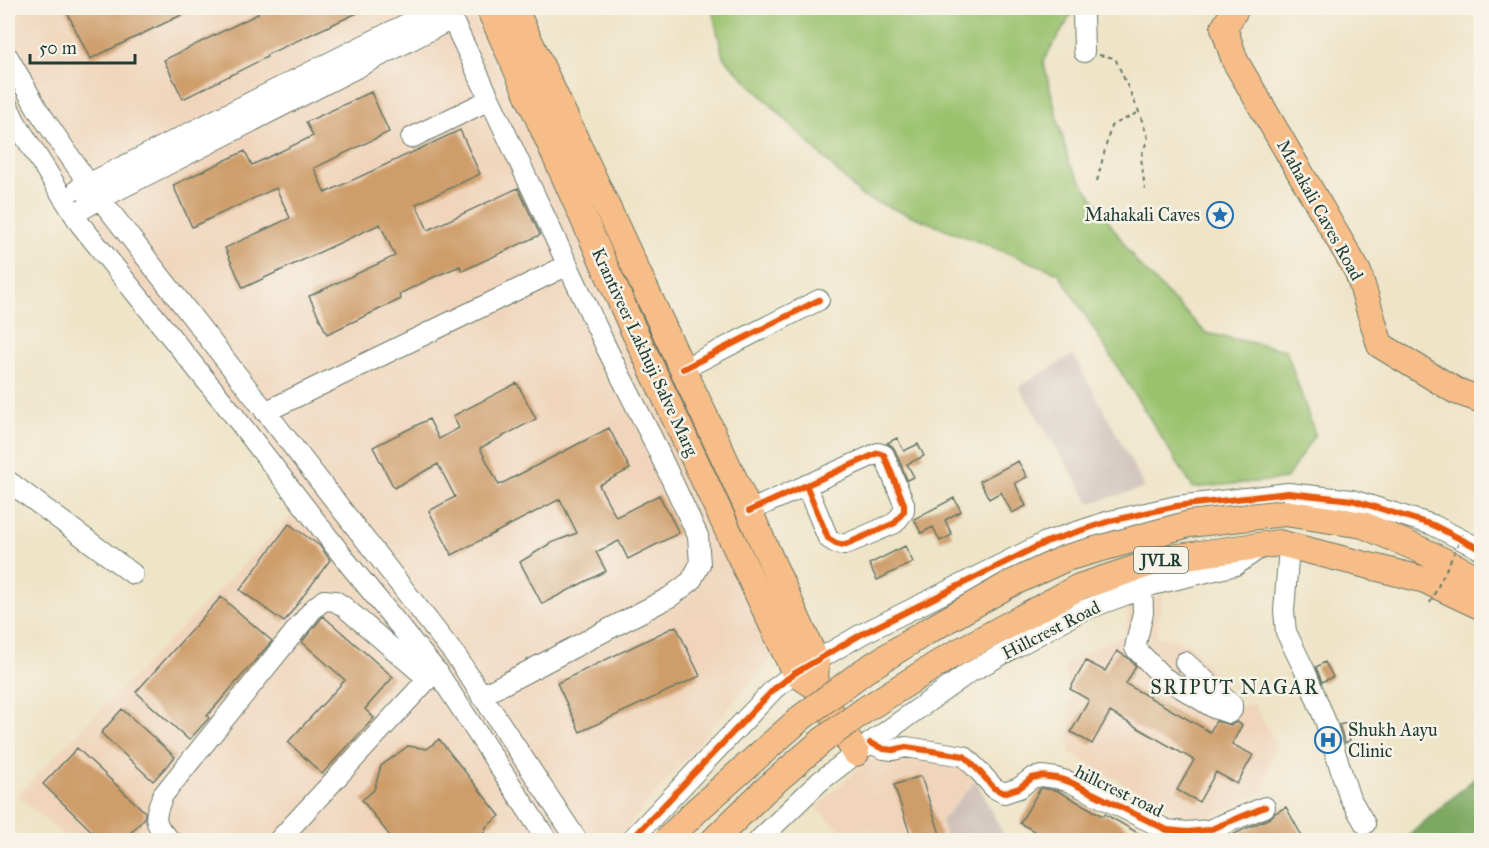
<svg xmlns="http://www.w3.org/2000/svg" width="1489" height="848" font-family="'IM FELL Great Primer',serif">
  <style>
    .built { fill: #f0d5bc }
    .industrial { fill: #cec1b9 }
    .green { fill: #9ac26e; stroke: #5c8051; stroke-width: 1.5 }
    .forest { fill: #7ba861; stroke: #4d724a; stroke-width: 1.5 }
    .building { fill: #ce9d6a }
    .lines { fill: none; stroke-linecap: round; stroke-linejoin: round }
    .minor-casing { stroke: #677767; stroke-width: 22 }
    .major-casing { stroke: #677767; stroke-width: 28 }
    .path { stroke: #677767; stroke-width: 2; stroke-dasharray: 4.5 4.5; stroke-linecap: butt }
    .minor { stroke: #fff; stroke-width: 20 }
    .major { stroke: #f7bd88; stroke-width: 26 }
    .major-bridge-casing { stroke: #677767; stroke-width: 28; stroke-linecap: butt }
    .path-bridge { stroke: #677767; stroke-width: 2; stroke-dasharray: 4.5 4.5; stroke-linecap: butt }
    .major-bridge { stroke: #f7bd88; stroke-width: 26 }
    .cycleway-casing { stroke: #f7f3e8; stroke-width: 10 }
    .cycleway { stroke: #e8590c; stroke-width: 6 }
    .labels { text-anchor: middle; stroke-width: 5; stroke-linejoin: round; paint-order: stroke }
    .shield { fill: #f7f3e8; stroke: #60746a; stroke-width: 1.5 }
    .shield-label { font-size: 16px; font-weight: bold; fill: #1f3d34 }
    .street-label { font-size: 18px; fill: #1f3d34; stroke: #f7f3e8 }
    .poi-label { font-size: 18px; fill: #1f3d34; stroke: #f7f3e8; text-anchor: end }
    .neighbourhood-label { font-size: 20px; letter-spacing: 1.5px; fill: #1f3d34; stroke: #f7f3e8 }
  </style>
  <rect width="100%" height="100%" fill="#f7f3e8"/>
  <filter id="ink" filterUnits="userSpaceOnUse"><feTurbulence type="fractalNoise" baseFrequency=".0167" numOctaves="2"/><feDisplacementMap in="SourceGraphic" scale="12" xChannelSelector="R" yChannelSelector="G"/><feConvolveMatrix kernelMatrix="1 2 1 2 8 2 1 2 1" color-interpolation-filters="sRGB"/></filter>
  <filter id="wash" filterUnits="userSpaceOnUse"><feTurbulence type="fractalNoise" baseFrequency=".008" numOctaves="4" result="noise"/><feDisplacementMap in="SourceGraphic" scale="24" xChannelSelector="R" yChannelSelector="G"/><feGaussianBlur stdDeviation="1.35" result="paint"/><feColorMatrix in="noise" values="0 0 0 0 0 0 0 0 0 0 0 0 0 0 0 0 0 1.4 0 .05"/><feComposite in="paint" operator="in"/></filter>
  <g filter="url(#wash)">
    <rect width="100%" height="100%" fill="#eee4c7"/>
    <path class="built" d="M8 8H470L774 655 622 833 604 832 593 840H69L17 795 300 507 10 136 8 137Z
      M1163 595 1156 636 1190 644 1240 707 1253 703 1275 742 1263 792 1205 821 1184 817 1070 753V700L1064 665 1093 648 1125 635 1129 606Z
      M933 759 954 761 976 780 941 820 947 840H851L816 808 867 760Z"/>
    <path class="industrial" d="M1073 355 1106 414 1145 488 1090 503 1019 387Z
      M976 780 1006 840H947L941 821Z"/>
    <path class="green" d="M712 8H1074L1066 24 1043 61 1069 163 1137 263 1206 333 1286 350 1315 434 1286 479 1193 488 1059 273 863 197 723 57Z"/>
    <path class="forest" d="M1481 772V840H1404L1424 822 1474 779Z"/>
    <g id="blocks">
      <path class="building" d="M65 8H196L90 59Z
        M255 8H368L266 55 267 57 183 99 164 60 258 14Z
        M371 92 389 132 314 168 325 193 460 130 480 174 416 204 428 230 518 188 540 235 462 271 460 266 436 276 399 294 401 299 327 334 309 296 395 256 380 224 243 288 225 248 290 218 276 188 192 227 173 185 245 151 252 165 313 136 306 122Z
        M517 383 536 419 480 448 499 485 609 428 630 469 599 485 616 517 659 495 679 533 628 559 619 541 596 552 606 571 542 604 520 562 551 543 577 533 560 499 452 555 429 511 455 497 438 464 394 488 373 447 429 419 439 439 459 428 453 416Z
        M897 438 904 451 918 444 924 456 907 464 914 477 907 480 895 450 892 446 887 443Z
        M1018 461 1027 477 1015 483 1026 506 1012 513 1001 492 989 499 980 481Z
        M954 498 961 511 945 520 952 535 940 541 933 527 921 533 914 519Z
        M289 524 320 546 330 560 284 622 240 590Z
        M905 546 913 562 877 580 869 564Z
        M221 597 272 641 207 716 209 718 189 740 136 692Z
        M323 616 393 677 365 709 374 718 322 774 288 742 345 680 302 642Z
        M676 626 700 676 580 732 557 683Z
        M1117 651 1127 657 1136 666 1126 684 1210 732 1216 721 1231 725 1237 722 1242 725 1232 744 1253 755 1237 784 1216 772 1199 802 1177 790 1194 760 1110 712 1092 744 1071 732 1089 700 1070 689 1086 661 1105 671Z
        M1325 662 1333 677 1322 682 1316 667Z
        M122 709 175 757 153 781 101 733Z
        M1346 723 1350 741 1345 743 1339 725Z
        M439 739 500 816 486 827 481 840H393L362 800 374 790 381 766 408 746 427 749Z
        M77 748 145 812 144 819 124 840H101L43 784Z
        M921 776 942 840H912L894 785Z
        M1042 788 1058 791 1103 816 1105 814 1150 840H1049L1020 823 1040 789Z
        M1286 807 1304 840H1222L1247 828 1270 818 1275 813Z"/>
    </g>
  </g>
  <g filter="url(#ink)">
    <use href="#blocks" fill-opacity="0" stroke="#677767" stroke-width="1.5"/>
    <g class="lines">
      <defs>
        <path id="minor" d="M447 8 608 351 652 438 698 536 700 564 691 581 670 597 481 696
          M1084 52 1083 14 1086 8
          M8 57 38 110 88 183 458 659 577 840
          M8 106 15 121 80 224 229 409 348 563 438 673 547 840
          M411 138 489 100
          M78 189 438 8
          M74 214 100 199 452 19
          M683 369 819 300
          M265 412 568 265
          M8 481 133 574
          M749 511 878 453 884 455 904 504V511L895 523 844 545 836 543 828 538 806 485
          M1289 546 1284 611 1286 632 1305 671 1325 720 1349 796 1365 824
          M1142 579 1143 613 1135 648 1163 677 1214 708 1229 713 1232 710V705L1185 662
          M870 743 884 749 893 750 906 747 964 756 979 771 994 788 1004 793 1019 788 1032 778 1042 776 1056 778 1070 782 1167 830 1187 832 1209 830 1265 807
          M170 840C152 824 154 816 163 795L313 609 324 600 335 601 343 606 428 679
          M279 840 428 679 438 672
          M631 840 774 689 795 673 862 634 1046 542 1110 521 1177 506 1288 493 1352 500 1433 525 1482 550
          M759 840 819 782 870 743 967 674 1079 612 1152 585 1236 565 1261 547"/>
        <path id="major" d="M489 8 633 329 795 673 815 686 856 753
          M514 8 749 511 816 661 815 686
          M1236 8 1224 28 1235 61 1358 272 1380 345 1456 391 1482 400
          M1285 513 1363 525 1421 550 1482 580
          M866 709 947 658 1079 587 1164 559 1279 543 1425 580 1482 607
          M714 840 764 791 823 740"/>
      </defs>
      <use href="#minor" class="minor-casing"/>
      <use href="#major" class="major-casing"/>
      <path class="path" d="M1099 55 1115 58 1139 112 1148 138 1141 157 1145 190
        M1097 181 1111 126 1139 112"/>
      <use href="#minor" class="minor"/>
      <use href="#major" class="major"/>
      <defs>
        <path id="major-bridge" d="M823 740 866 709
          M667 840 698 809 802 717 864 671 926 632 1008 585 1066 558 1189 524 1285 513"/>
      </defs>
      <use href="#major-bridge" class="major-bridge-casing"/>
      <path class="path-bridge" d="M1430 603 1465 530"/>
      <use href="#major-bridge" class="major-bridge"/>
      <defs>
        <path id="cycleway" d="M683 369 819 300
          M749 511 878 453 884 455 904 504V511L895 523 844 545 836 543 828 538 806 485
          M870 743 884 749 893 750 906 747 964 756 979 771 994 788 1004 793 1019 788 1032 778 1042 776 1056 778 1070 782 1167 830 1187 832 1209 830 1265 807
          M631 840 774 689 795 673 862 634 1046 542 1110 521 1177 506 1288 493 1352 500 1433 525 1482 550"/>
      </defs>
      <use href="#cycleway" class="cycleway-casing"/>
      <use href="#cycleway" class="cycleway"/>
    </g>
  </g>
  <defs>
    <symbol id="sight-ring" viewBox="-11 -11 22 22"><circle r="9.5" fill="#f7f3e8" stroke="#1f6fb2" stroke-width="1.5"/><path d="M0-6L1.8-2.2L6-1.7L2.9 1.2L3.7 5.4L0 3.3L-3.7 5.4L-2.9 1.2L-6-1.7L-1.8-2.2Z" fill="#1f6fb2"/></symbol>
    <symbol id="hospital-ring" viewBox="-11 -11 22 22"><circle r="9.5" fill="#f7f3e8" stroke="#1f6fb2" stroke-width="1.5"/><path d="M-5-5h3v3.5h4V-5h3V5h-3V1.5h-4V5h-3Z" fill="#1f6fb2"/></symbol>
  </defs>
  <g fill-rule="evenodd">
    <use href="#sight-ring" x="1205" y="200" width="30" height="30"/>
    <use href="#hospital-ring" x="1313" y="725" width="30" height="30"/>
  </g>
  <g class="labels">
    <rect class="shield" x="1134" y="547" width="54" height="26" rx="4.5"/>
    <g class="shield-label">
      <text x="1161" y="566">JVLR</text>
    </g>
    <g class="street-label">
      <text transform="translate(1320 210) rotate(61)" y="6">Mahakali Caves Road</text>
      <text transform="translate(645 352) rotate(65)" y="6">Krantiveer Lakhuji Salve Marg</text>
      <text transform="translate(1051 630) rotate(-27)" y="6">Hillcrest Road</text>
      <text transform="translate(1119 791) rotate(26)" y="6">hillcrest road</text>
    </g>
    <g class="poi-label">
      <text x="1200" y="221">Mahakali Caves</text>
      <text x="1348" y="736" text-anchor="start">Shukh Aayu<tspan x="1348" dy="21">Clinic</tspan></text>
    </g>
    <g class="neighbourhood-label">
      <text x="1235" y="694">SRIPUT NAGAR</text>
    </g>
  </g>
  <rect width="1489" height="848" fill="none" stroke="#f7f3e8" stroke-width="30"/>
  <path d="M30 54v9h105v-9" fill="none" stroke="#1f3d34" stroke-width="3"/>
  <text x="39" y="54" font-size="18" fill="#1f3d34" stroke="#f7f3e8" stroke-width="4.5" paint-order="stroke">50 m</text>
</svg>
